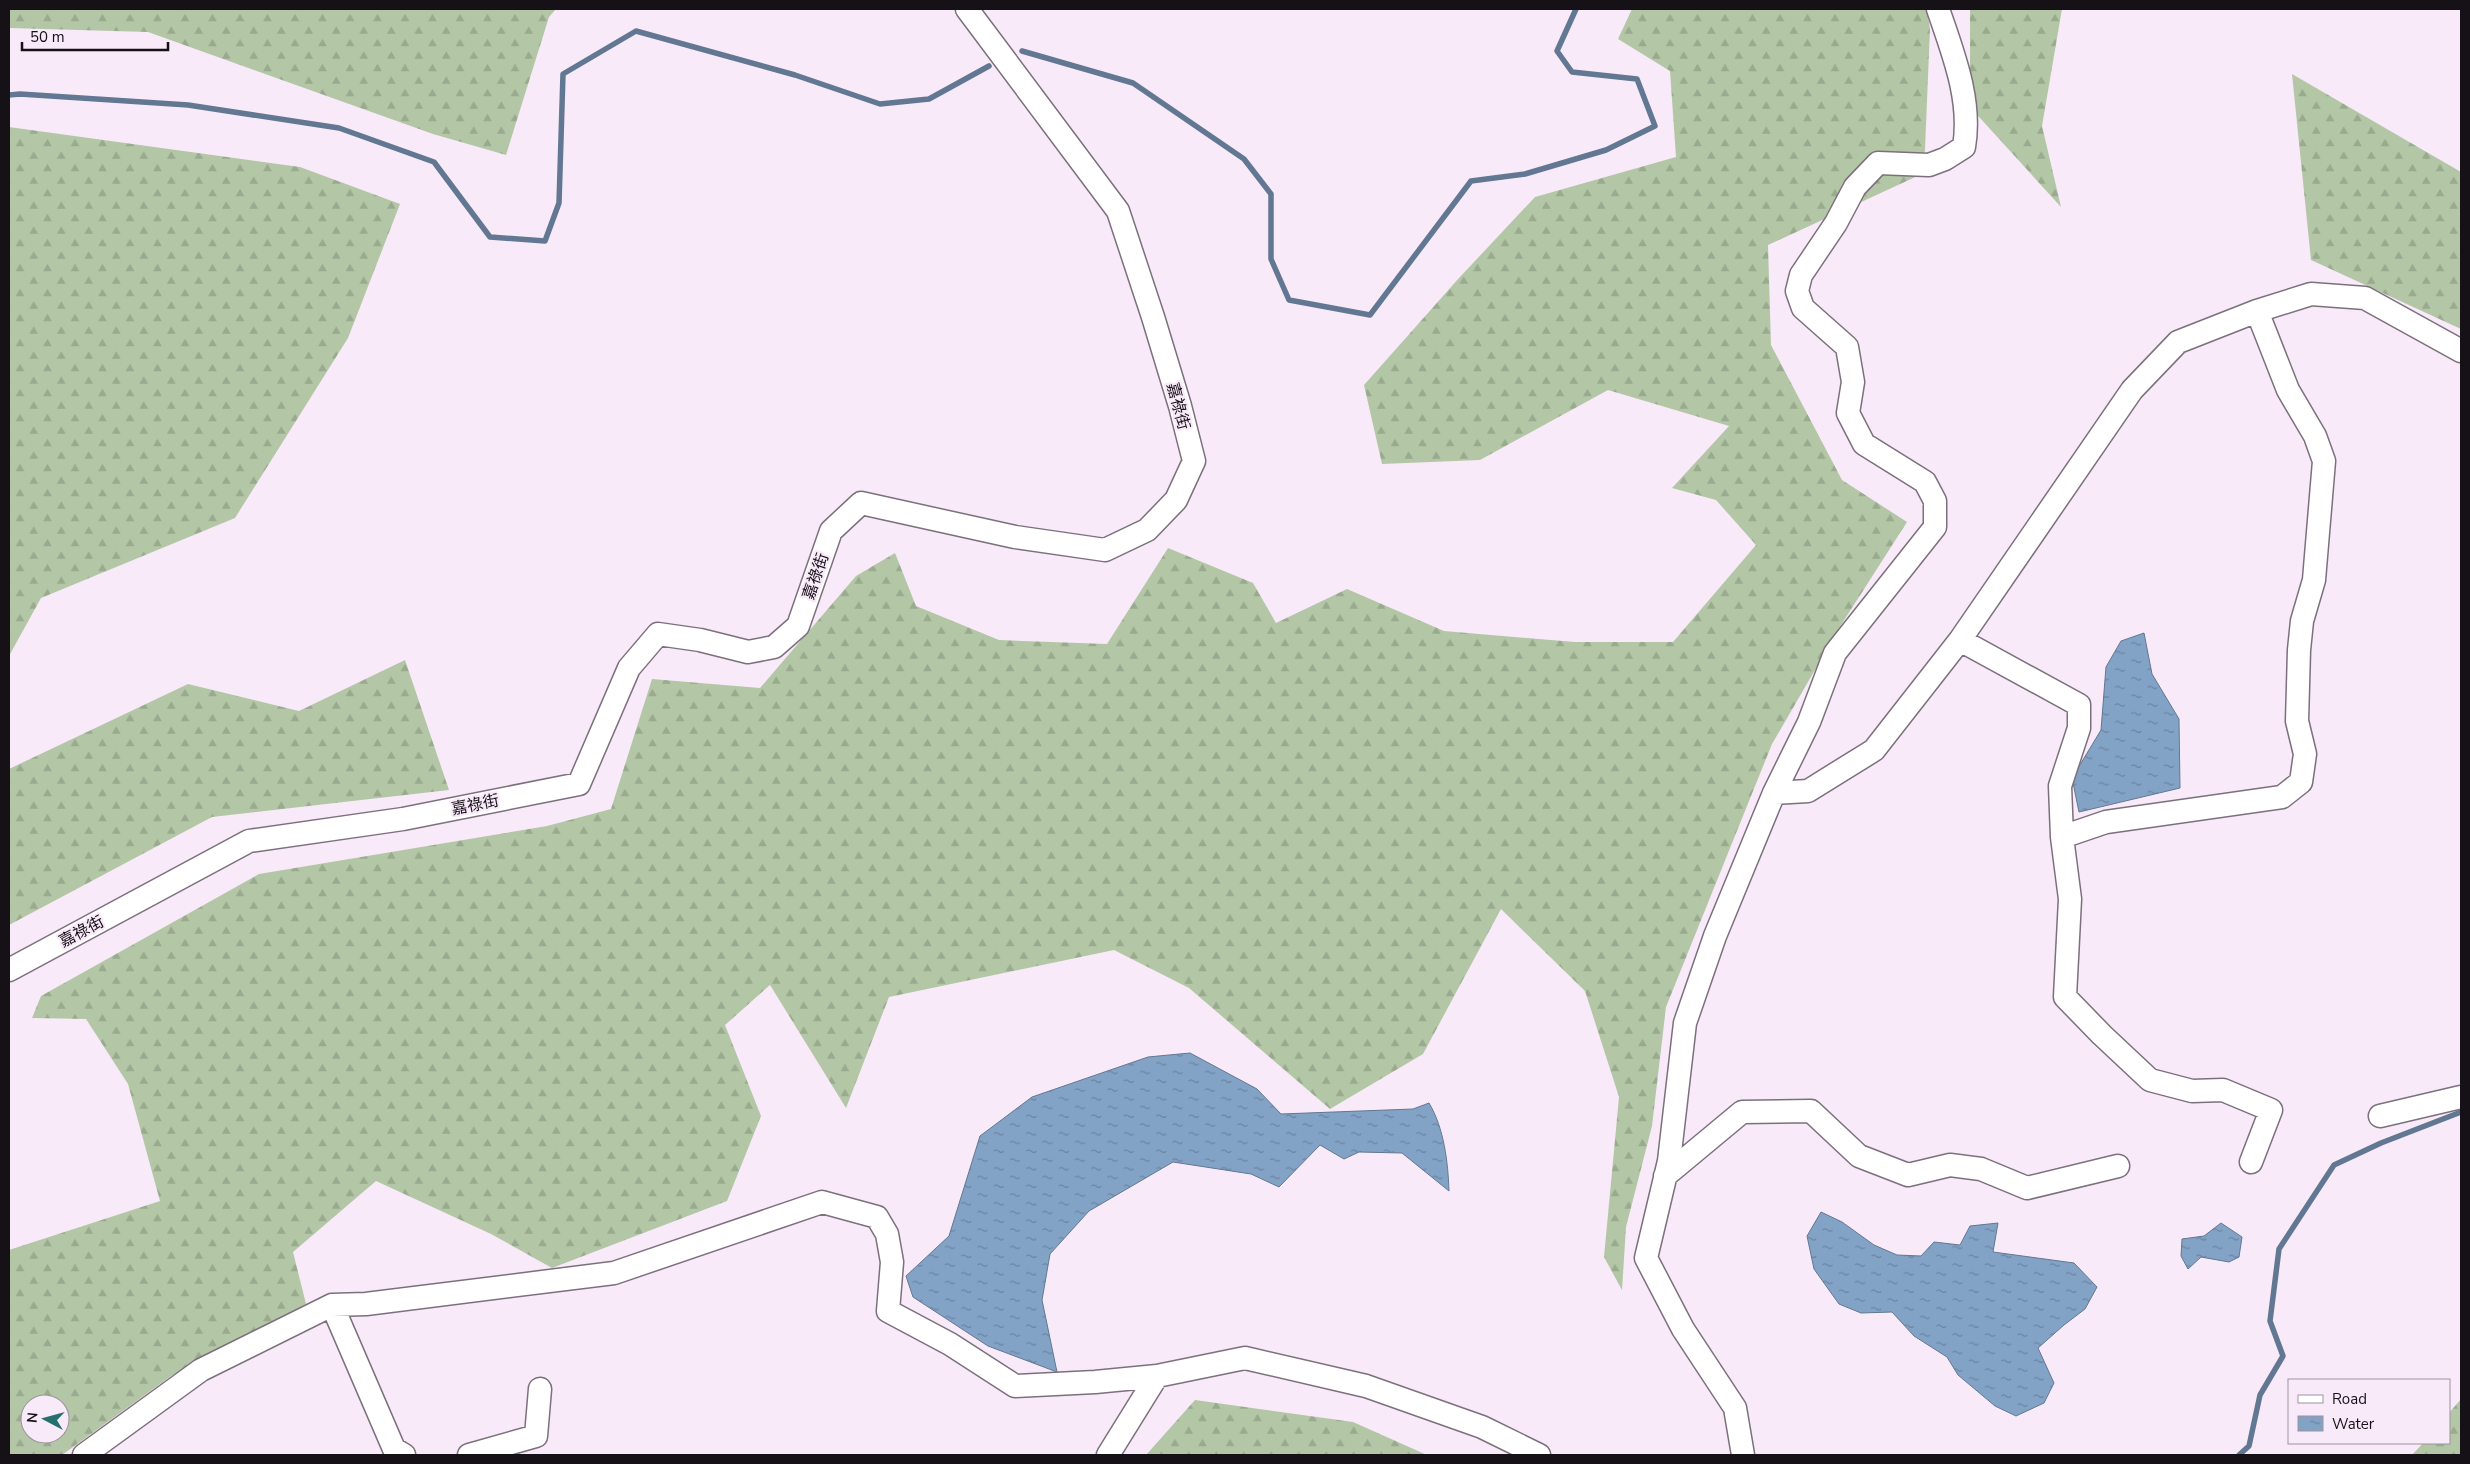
<svg xmlns="http://www.w3.org/2000/svg" width="2470" height="1464" font-family="'Nunito Sans','Noto Sans TC',sans-serif">
  <style>
    .forest { fill: url(#forest-firs); fill-rule: evenodd }
    .water { fill: url(#water-ripples); stroke: #627791 }
    .lines { fill: none; stroke-linecap: round; stroke-linejoin: round }
    .stream { stroke: #627791; stroke-width: 5.5 }
    .minor-casing { stroke: #7c707d; stroke-width: 25 }
    .minor { stroke: #fff; stroke-width: 22 }
    .labels { text-anchor: middle; stroke-width: 4.5; stroke-linejoin: round; paint-order: stroke }
    .street-label { font-size: 16px; fill: #161116; stroke: #f8eaf9 }
  </style>
  <defs>
    <pattern id="forest-firs" width="22" height="20" patternUnits="userSpaceOnUse" patternTransform="scale(1.25)"><rect width="22" height="20" fill="#b3c7a6"/><path d="M5 1l3.5 6h-7zM16 11l3.5 6h-7z" fill="#99aa8e"/></pattern>
    <pattern id="water-ripples" width="26" height="14" patternUnits="userSpaceOnUse" patternTransform="scale(1.25)"><rect width="26" height="14" fill="#83a3c6"/><path d="M2 4q2-2 4 0t4 0M15 11q2-2 4 0t4 0" fill="none" stroke="#6a83a0"/></pattern>
  </defs>
  <rect width="100%" height="100%" fill="#f8eaf9"/>
  <path class="forest" d="M9 9H556L549 17 506 155 433 134 148 32 9 28Z
    M1632 9H1927L1930 29 1924 173 1768 245 1771 345 1842 480 1907 522 1841 625 1772 744 1666 1007 1652 1126 1626 1227 1622 1290 1604 1257 1619 1097 1585 991 1501 909 1423 1054 1330 1109 1189 988 1114 950 889 997 846 1108 770 985 725 1025 761 1116 727 1201 552 1268 491 1234 376 1181 293 1252 306 1304 171 1376 62 1455H9V1250L160 1201 128 1084 86 1019 32 1018 41 996 259 874 547 826 611 809 652 679 760 688 856 576 895 553 916 606 999 640 1107 644 1168 548 1253 583 1276 623 1347 589 1444 631 1575 642H1673L1756 545 1716 500 1672 488 1729 426 1608 390 1480 460 1382 464 1364 385 1459 278 1535 197 1676 157 1670 71 1618 39ZM30 1404H60V1434H30Z
    M1970 9H2062L2042 126 2061 207 1970 107Z
    M2292 74 2461 172V329L2311 260Z
    M9 127 300 167 400 204 348 338 235 518 41 598 9 656Z
    M405 660 449 790 212 817 9 925V769L188 684 299 711Z
    M2461 1399V1455H2412L2423 1443H2449V1413Z
    M1195 1400 1353 1422 1427 1455H1146Z"/>
  <path class="water" d="M2144 633 2152 674 2179 719 2180 788 2079 812 2072 778 2101 730 2106 667 2121 641Z
    M1190 1053 1257 1089 1281 1114 1413 1109 1429 1103C1444 1128 1448 1162 1449 1191L1402 1153 1359 1152 1344 1159 1320 1145 1279 1187 1251 1174 1173 1162 1089 1211 1050 1254 1042 1300 1057 1372 988 1346 913 1297 906 1276 949 1236 980 1136 1032 1097 1148 1057Z
    M1821 1212 1842 1222 1874 1245 1897 1255 1921 1256 1934 1242 1960 1245 1970 1226 1998 1223 1993 1252 2074 1263 2097 1287 2085 1309 2064 1325 2038 1348 2054 1383 2044 1403 2016 1416 1995 1406 1958 1375 1947 1357 1914 1336 1892 1312 1861 1313 1839 1304 1814 1269 1807 1236Z
    M2221 1223 2242 1237 2239 1257 2229 1262 2201 1257 2188 1269 2181 1256 2182 1239 2204 1236Z"/>
  <g class="lines">
    <path class="stream" d="M1022 51 1133 83 1244 159 1271 194V259L1289 300 1370 315 1471 181 1525 174 1606 150 1655 126 1637 79 1572 72 1557 51 1576 9
      M9 95 20 94 188 105 339 128 434 162 490 237 545 241 559 203 563 74 636 31 795 75 880 104 929 99 989 66
      M2239 1455 2249 1446 2260 1395 2283 1356 2270 1321 2279 1249 2334 1165 2381 1143 2461 1112"/>
    <defs>
      <path id="minor" d="M1960 640 2079 705V728L2060 786 2062 837 2070 899 2065 997 2102 1035 2150 1080 2192 1091 2223 1090 2271 1110 2251 1162
        M1774 793 1808 791 1874 750 1960 640 2132 390 2178 342 2257 311 2311 294 2365 298 2461 351
        M2062 837 2106 822 2282 797 2301 782 2305 754 2297 721 2299 650 2302 621 2314 580 2324 461 2315 436 2288 390 2257 311
        M9 970 249 841 403 819 579 784 629 668 658 634 700 640 748 652 774 647 798 626 831 531 861 503 1015 537 1105 550 1147 530 1176 500 1194 461 1180 406 1153 317 1118 211 967 9
        M2380 1116 2461 1097
        M1665 1176 1742 1112 1811 1111 1859 1156 1908 1175 1950 1165 1981 1169 2027 1188 2118 1166
        M332 1305 394 1449 404 1455
        M84 1455 201 1370 332 1305 366 1304 614 1273 822 1202 877 1217 887 1234 892 1262 888 1311 950 1344 1015 1386 1095 1382 1157 1376 1245 1358 1366 1386 1482 1427 1539 1455
        M469 1455 536 1436 540 1389
        M1108 1455 1157 1376
        M1743 1455 1735 1408 1683 1329 1646 1258 1669 1161 1685 1023 1715 936 1774 793 1809 722 1835 653 1935 527V501L1925 482 1864 444 1848 413 1853 382 1847 347 1803 308 1797 291 1801 275 1836 223 1855 187 1878 163 1929 165 1945 159 1964 147C1972 100 1953 53 1938 9"/>
    </defs>
    <use href="#minor" class="minor-casing"/>
    <use href="#minor" class="minor"/>
  </g>
  <g class="labels">
    <g class="street-label">
      <text transform="translate(1179 406) rotate(75)" y="6">嘉祿街</text>
      <text transform="translate(815 576) rotate(-71)" y="6">嘉祿街</text>
      <text transform="translate(475 804) rotate(-11)" y="6">嘉祿街</text>
      <text transform="translate(81 931) rotate(-28)" y="6">嘉祿街</text>
    </g>
  </g>
  <rect width="2470" height="1464" fill="none" stroke="#161116" stroke-width="20"/>
  <rect x="2288" y="1379" width="162" height="65" fill="#f8eaf9" stroke="#9e939e"/>
  <rect x="2298" y="1395" width="25" height="8" fill="#ffffff" stroke="#9e939e"/>
  <text x="2332" y="1404" font-size="15" fill="#161116">Road</text>
  <rect x="2298" y="1416" width="25" height="15" fill="url(#water-ripples)" stroke="#9e939e"/>
  <text x="2332" y="1429" font-size="15" fill="#161116">Water</text>
  <g transform="translate(45 1419) rotate(276)"><circle r="24" fill="#f8eaf9" stroke="#9e939e"/>
  <path d="M0-4L9 19L0 12L-9 19Z" fill="#25706d"/>
  <text y="-8" font-size="14" font-weight="bold" text-anchor="middle" fill="#161116">N</text>
  </g>
  <path d="M22 42v8h146v-8" fill="none" stroke="#161116" stroke-width="2.5"/>
  <text x="30" y="42" font-size="15" fill="#161116" stroke="#f8eaf9" stroke-width="4" paint-order="stroke">50 m</text>
</svg>
